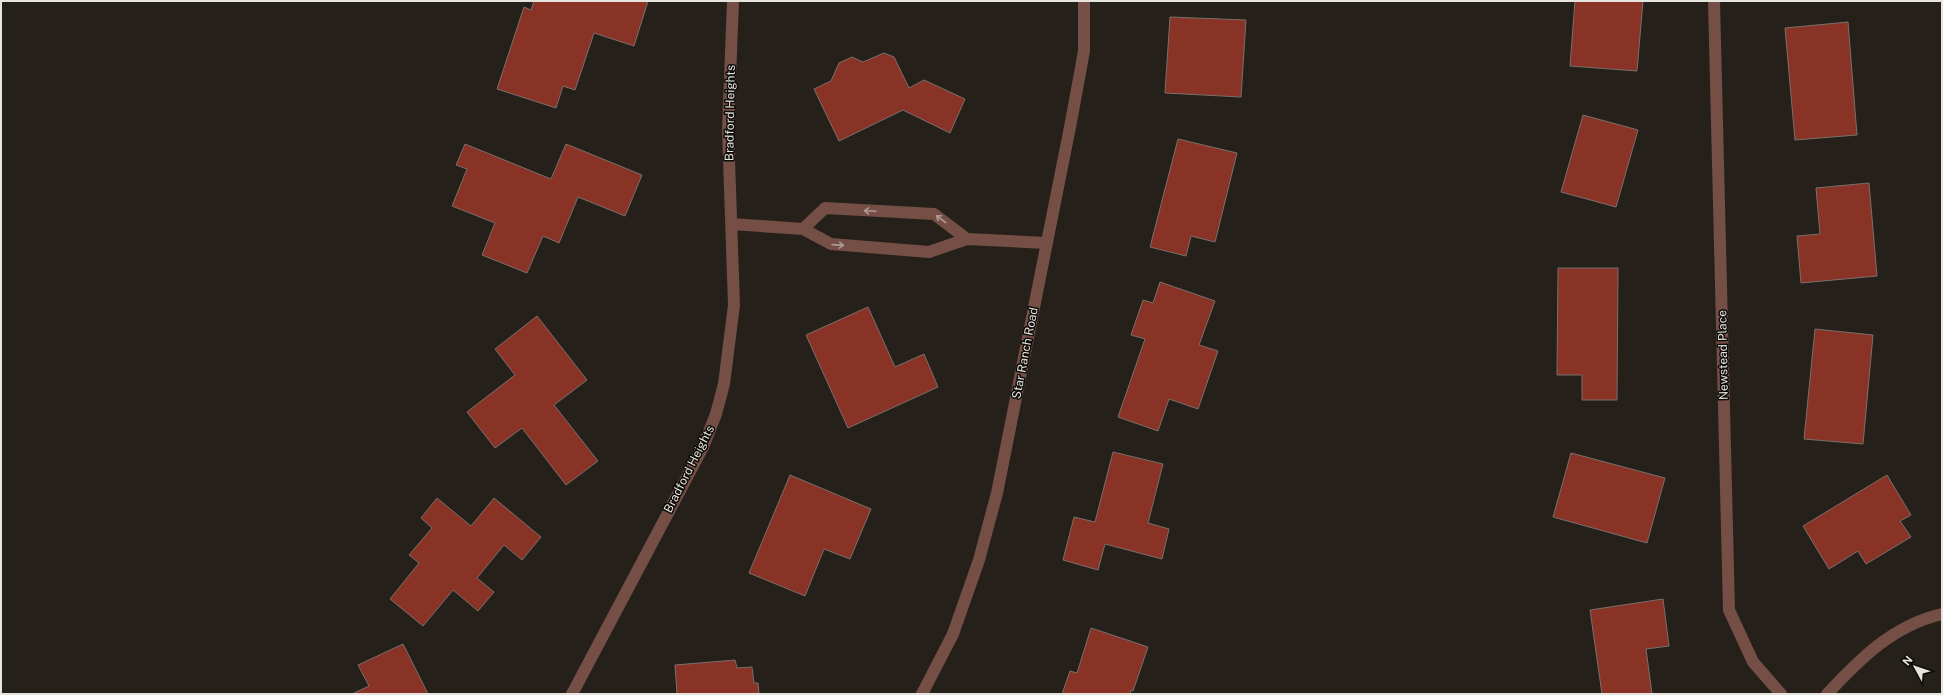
<svg xmlns="http://www.w3.org/2000/svg" width="1943" height="695" font-family="'Public Sans',sans-serif">
  <style>
    .building { fill: #883325; stroke: #7b6f6d }
    .lines { fill: none; stroke-linecap: round; stroke-linejoin: round }
    .minor { stroke: #754e45; stroke-width: 12 }
    .oneway { stroke: #ae9992 }
    .labels { text-anchor: middle; stroke-width: 3; stroke-linejoin: round; paint-order: stroke }
    .street-label { font-size: 12px; fill: #e6e4df; stroke: #0c0b08 }
  </style>
  <rect width="100%" height="100%" fill="#25211a"/>
  <path class="building" d="M534 1H648L634 46 594 33 575 90 563 86 556 108 497 89 524 7 531 10Z
    M1575 1H1643L1637 71 1570 66Z
    M1170 17 1246 20 1241 97 1165 93Z
    M1848 22 1857 135 1795 140 1785 28Z
    M884 53 894 57 909 88 924 80 965 99 950 133 903 110 839 141 814 89 831 81 839 63 852 57 863 62Z
    M1583 115 1638 130 1616 207 1561 192Z
    M1178 139 1237 153 1215 242 1191 236 1186 256 1150 247Z
    M465 144 551 179 566 144 642 175 625 216 578 197 559 243 543 236 527 273 482 255 495 223 452 206 467 169 456 165Z
    M1869 183 1877 276 1801 283 1797 236 1820 234 1816 188Z
    M1558 268H1618L1617 400H1582V375H1557Z
    M1160 282 1215 301 1199 345 1218 351 1198 409 1169 399 1158 431 1118 417 1145 339 1131 335 1143 300 1153 303Z
    M868 307 895 367 924 354 938 387 848 428 806 335Z
    M537 316 587 380 554 405 598 461 566 485 522 428 495 448 467 412 515 375 495 349Z
    M1815 329 1873 335 1863 444 1804 439Z
    M1113 452 1163 464 1148 523 1169 529 1162 559 1105 544 1098 570 1063 560 1074 517 1095 522Z
    M1571 453 1665 478 1647 543 1553 517Z
    M790 475 871 509 850 559 824 549 805 596 749 573Z
    M1887 475 1911 515 1900 521 1911 537 1866 564 1858 551 1829 569 1803 526Z
    M437 498 471 526 494 498 541 537 522 560 504 545 477 578 494 592 478 611 453 590 423 626 390 599 419 563 409 555 432 528 421 518Z
    M1663 599 1669 646 1646 649 1652 694H1602L1590 610Z
    M1091 628 1148 647 1133 691 1131 690 1130 694H1062L1070 671 1077 673Z
    M403 644 428 694H352L369 686 358 665Z
    M735 660 737 668 752 667 754 683H758L759 694H677L675 665Z"/>
  <g class="lines">
    <path class="minor" d="M1714 1 1729 610 1753 662 1781 694
      M732 224 803 229 831 244 929 252 967 239 1046 243
      M803 229 825 208 934 214 967 239
      M572 694 703 447 716 414 724 384 734 305 728 130 733 1
      M922 694 953 634 979 560 997 493 1071 122 1084 51V1
      M1827 694C1860 659 1893 625 1942 614"/>
  </g>
  <defs><path id="oneway-shaft" d="M-6 0H5M1.5-3L5.5 0L1.5 3" fill="none" stroke-width="1.6" stroke-linecap="round" stroke-linejoin="round"/></defs>
  <g class="oneway">
    <use href="#oneway-shaft" transform="translate(870 211) rotate(-177)"/>
    <use href="#oneway-shaft" transform="translate(941 219) rotate(-143)"/>
    <use href="#oneway-shaft" transform="translate(838 245) rotate(4)"/>
  </g>
  <g class="labels">
    <g class="street-label">
      <text transform="translate(730 113) rotate(-89)" y="4">Bradford Heights</text>
      <text transform="translate(1025 353) rotate(-79)" y="4">Star Ranch Road</text>
      <text transform="translate(1723 355) rotate(-91)" y="4">Newstead Place</text>
      <text transform="translate(689 469) rotate(-63)" y="4">Bradford Heights</text>
    </g>
  </g>
  <rect width="1943" height="695" fill="none" stroke="#e6e4df" stroke-width="4"/>
  <g transform="translate(1915 667) rotate(310)" stroke="#0c0b08" stroke-width="3" paint-order="stroke">
  <path d="M0-3L7 15L0 10L-7 15Z" fill="#e6e4df"/>
  <text y="-6" font-size="11" font-weight="bold" text-anchor="middle" fill="#e6e4df">N</text>
  </g>
</svg>
